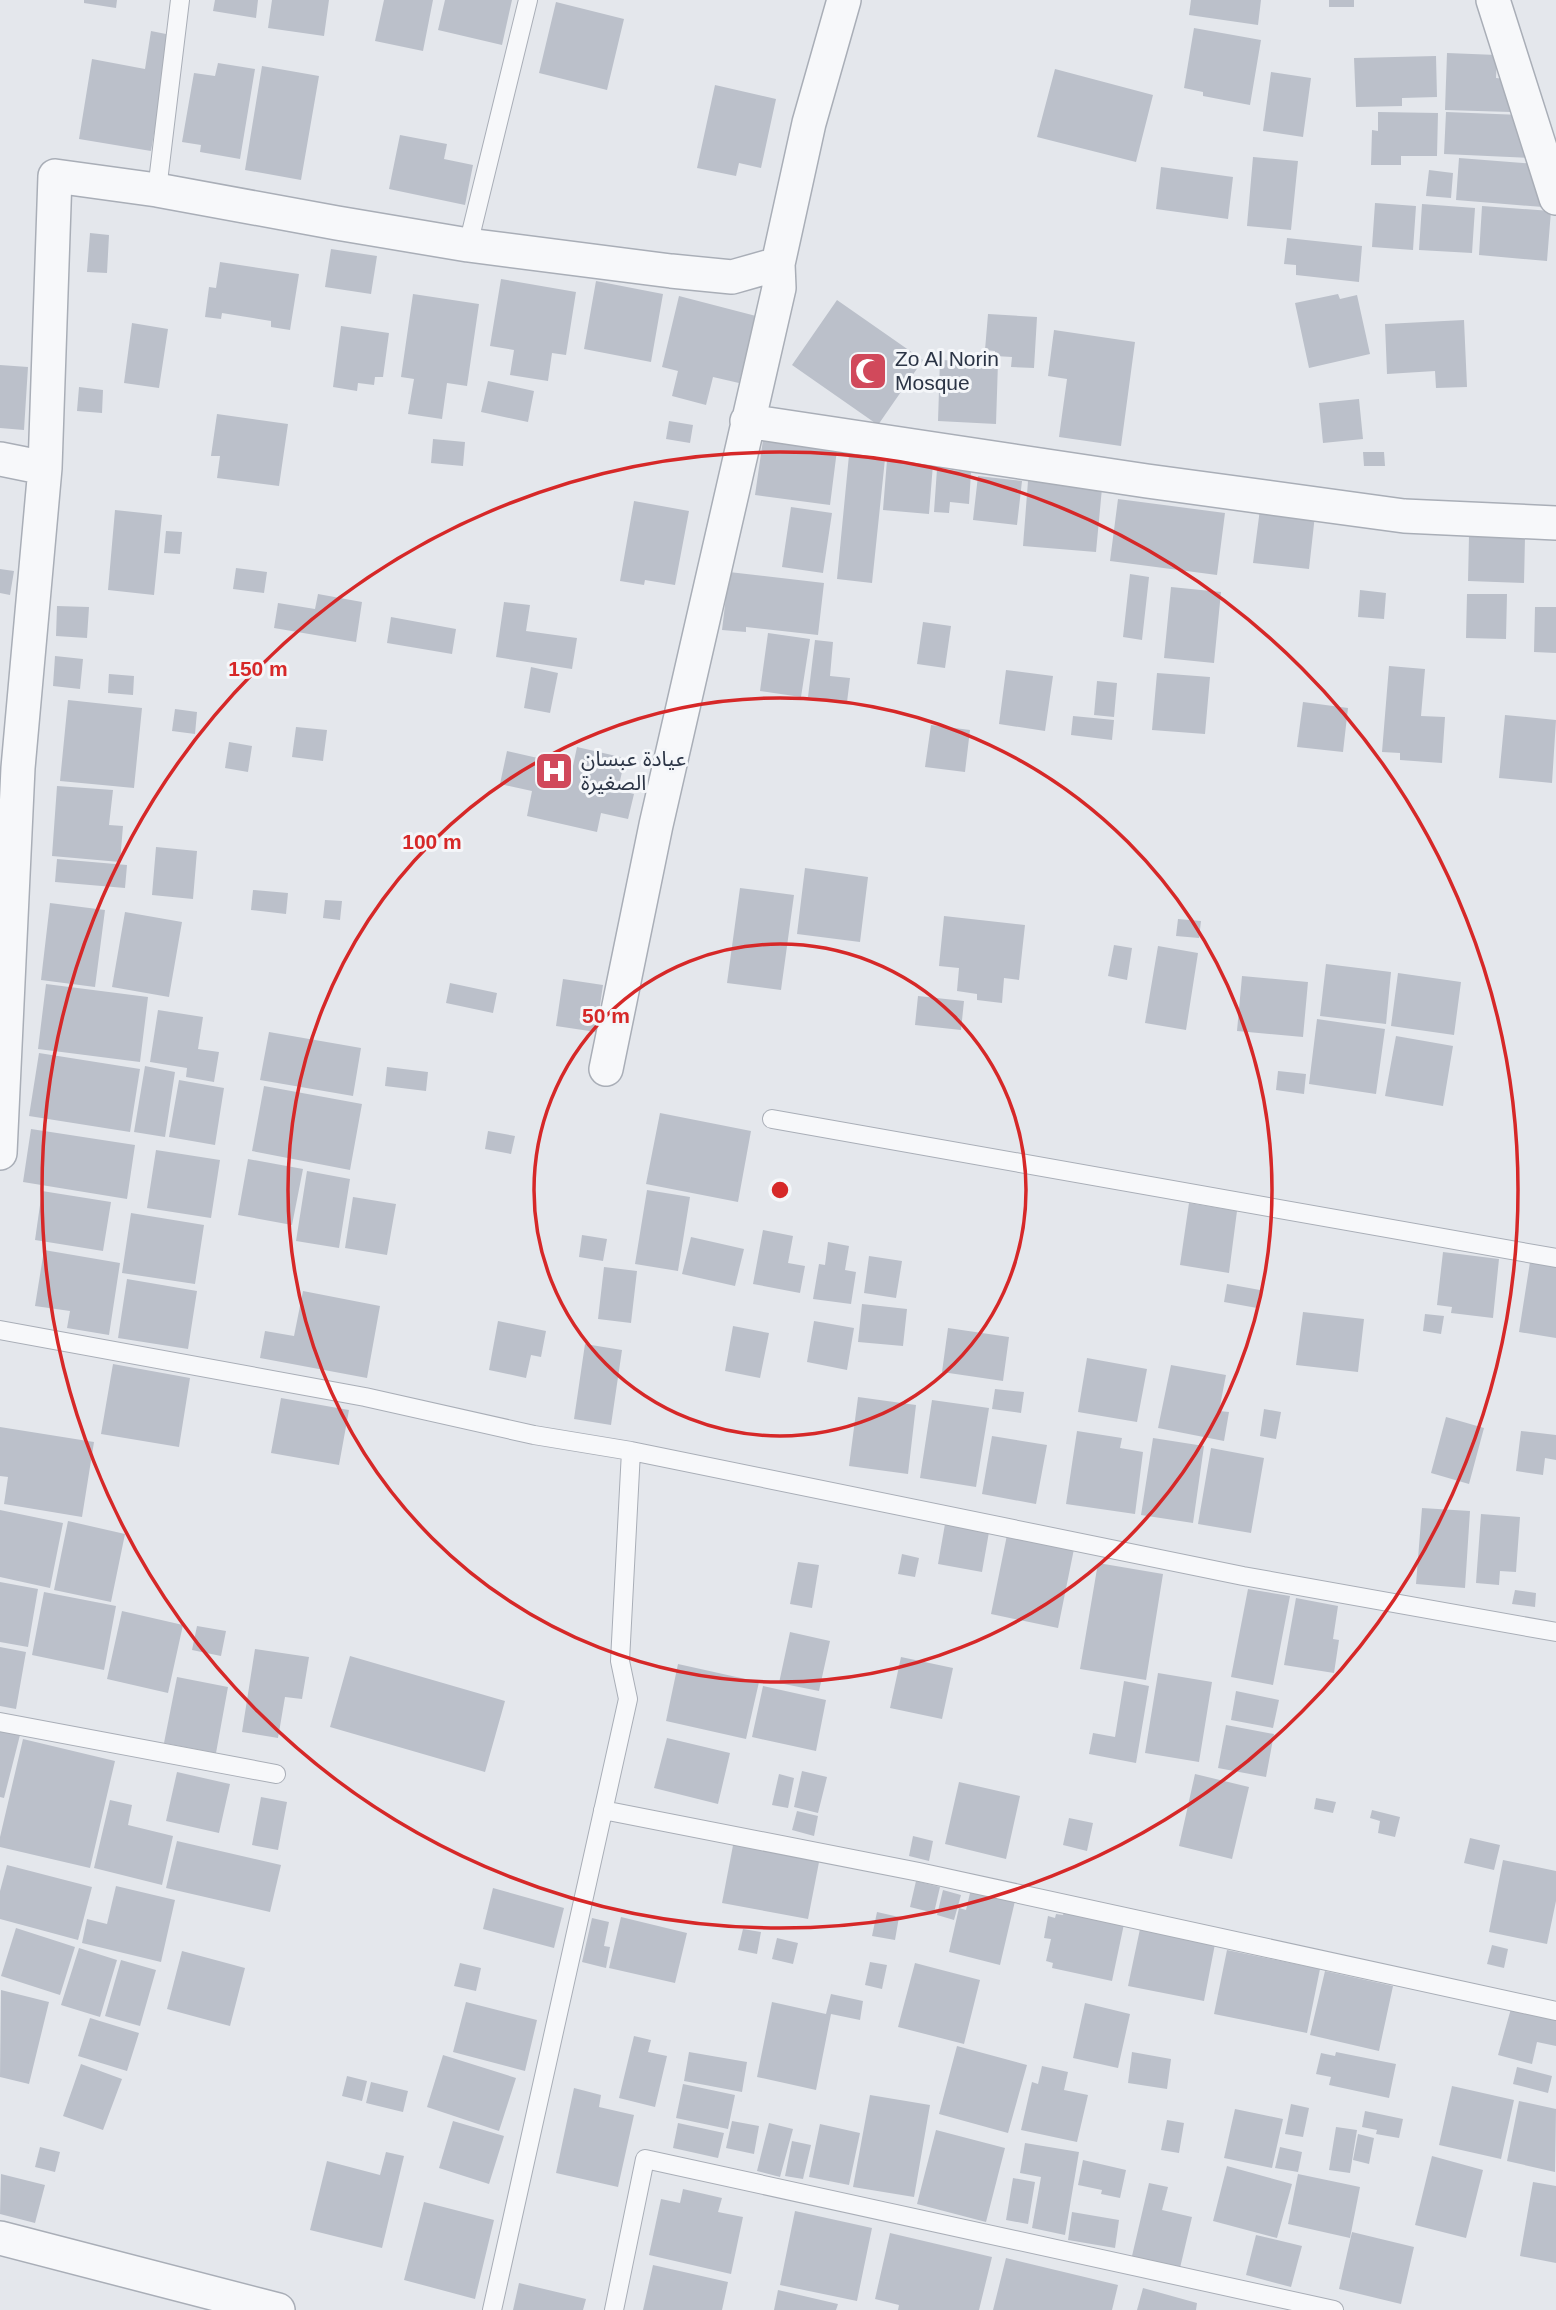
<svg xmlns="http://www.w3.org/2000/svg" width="1556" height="2310" font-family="Helvetica,'Noto Sans Arabic',sans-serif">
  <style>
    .building { fill: #bbc0ca }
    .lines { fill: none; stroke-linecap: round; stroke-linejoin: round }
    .lane-casing { stroke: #a9aeb7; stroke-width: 20 }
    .street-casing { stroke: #a9aeb7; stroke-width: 36 }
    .lane { stroke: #f7f8fa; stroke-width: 18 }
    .street { stroke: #f7f8fa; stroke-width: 33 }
    .ring { fill: none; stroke: #d62828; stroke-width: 3.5 }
    .labels { text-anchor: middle; stroke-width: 6; stroke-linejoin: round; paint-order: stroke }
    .poi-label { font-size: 21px; fill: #2b3445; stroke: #f4f6f9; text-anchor: start }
    .centre { fill: #d62828; stroke: #f4f6f9; stroke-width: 3.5 }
    .ring-label { font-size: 21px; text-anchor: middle; font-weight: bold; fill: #d62828; stroke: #f4f6f9; stroke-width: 6; stroke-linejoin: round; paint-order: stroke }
  </style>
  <rect width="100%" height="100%" fill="#e4e7ec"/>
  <path class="building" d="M84 0H117L116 8 84 3Z
    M215 0H258L256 18 213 11Z
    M272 0H329L324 36 268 28Z
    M384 0H433L423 51 375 41Z
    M445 0H512L502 45 438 30Z
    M1191 0H1261L1258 25 1189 15Z
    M1329 0H1354V7H1329Z
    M556 2 624 19 607 90 539 73Z
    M1194 28 1261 40 1250 105 1203 96V92L1184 88Z
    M151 31 171 35 151 151 79 139 92 59 145 69Z
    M1447 53 1497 55 1496 78 1506 79 1505 94H1512L1511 112 1445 110Z
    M1436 56 1437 97 1402 98V106L1356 107 1354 58Z
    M218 63 255 69 240 159 200 152 201 145 182 142 194 73 215 76Z
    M262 66 319 76 301 180 245 170Z
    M1055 69 1153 95 1136 162 1037 137Z
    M1271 72 1311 78 1303 137 1263 131Z
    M715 85 776 99 761 168 739 163 736 176 697 168Z
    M1378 112 1438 113 1437 156H1401V165H1371L1372 130 1378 131Z
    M1446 112 1521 115 1533 158 1444 154Z
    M400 135 447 144 444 159 473 165 465 205 389 189Z
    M1253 157 1298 161 1291 230 1247 226Z
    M1459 158 1536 164 1543 207 1456 200Z
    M1161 167 1233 177 1228 219 1156 209Z
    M1429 170 1453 173 1451 198 1426 196Z
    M1375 203 1416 206 1413 250 1372 247Z
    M1422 204 1475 208 1472 253 1419 250Z
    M1482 206 1551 211 1547 261 1479 255Z
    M90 233 109 235 107 273 87 272Z
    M1287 238 1362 246 1359 282 1296 275V265L1284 264Z
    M331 249 377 256 371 294 325 287Z
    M220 262 299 274 290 330 271 327V321L222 313 221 319 205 317 209 287 216 288Z
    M501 279 576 292 566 355 552 353 548 381 510 375 514 350 490 346Z
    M596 281 663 294 651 362 584 349Z
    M413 294 479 304 467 386 447 383 442 419 408 414 414 379 401 377Z
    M1338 294 1340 299 1357 295 1370 354 1309 368 1295 303Z
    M679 296 756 316 739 383 713 377 706 405 672 396 678 371 662 367Z
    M837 300 923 360 878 425 792 365Z
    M988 314 1037 317 1034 368 1011 367 1012 357 995 356V351L985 350Z
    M1464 320 1467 387 1436 388 1435 371 1387 374 1385 324Z
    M132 323 168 329 159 388 124 383Z
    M341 326 389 333 383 377H375L374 385 358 383 357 391 333 387Z
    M1054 330 1135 342 1121 446 1059 437 1067 379 1048 376Z
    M940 360 998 362 996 424 938 421Z
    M0 365 28 367 24 430 0 428Z
    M488 381 534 391 528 422 481 412Z
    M79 387 103 390 102 413 77 411Z
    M1359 399 1363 439 1323 443 1319 403Z
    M217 414 288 424 279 486 217 478 220 456H211Z
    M669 421 693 425 690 443 666 439Z
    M433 439 465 442 463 466 431 463Z
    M763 440 837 450 830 505 755 495Z
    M1363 452H1384L1385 466H1364Z
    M849 455 885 459 872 583 837 579Z
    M887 460 933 464 929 514 883 510Z
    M937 469 971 472 969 504 950 502 949 513 934 512Z
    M978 476 1022 481 1017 525 973 520Z
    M1028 481 1102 488 1096 552 1023 546Z
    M1118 499 1225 513 1217 575 1110 561Z
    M634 501 689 511 675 585 645 580 644 585 620 581Z
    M791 507 832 513 823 573 782 567Z
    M1260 509 1315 515 1309 569 1253 563Z
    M115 510 162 515 154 595 108 590Z
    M166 531 182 532 180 554 164 553Z
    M1469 536 1525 537 1524 583 1468 581Z
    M236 568 267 572 264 593 233 589Z
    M0 569 14 571 10 595 0 593Z
    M729 572 824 583 818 635 746 627V632L722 630Z
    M1130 574 1149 577 1142 640 1123 637Z
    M1171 587 1221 592 1214 663 1164 658Z
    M1360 590 1386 593 1384 619 1358 617Z
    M318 594 362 602 356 642 274 628 278 603 315 609Z
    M1467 594H1507L1506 639 1466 638Z
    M504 602 530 605 526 631 577 638 572 669 496 657Z
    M57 606 89 607 87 638 56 636Z
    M1535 607H1556V653L1534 652Z
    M391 617 456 629 452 654 387 643Z
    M923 622 951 626 945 668 917 664Z
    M768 633 810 639 801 697 760 691Z
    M815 640 833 642 830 676 850 678 847 702 808 697Z
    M55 656 83 659 80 689 53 686Z
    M1389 666 1425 669 1421 716 1445 717 1442 763 1400 760V753L1382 752Z
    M531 667 558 673 550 713 524 708Z
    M1006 670 1053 676 1045 731 999 724Z
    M1157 673 1210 677 1205 734 1152 730Z
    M109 674 134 676 133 695 108 693Z
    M1097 681 1117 683 1114 717 1094 715Z
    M68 700 142 708 134 788 60 781Z
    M1303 702 1348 708 1343 752 1297 747Z
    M175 709 197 712 195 734 172 731Z
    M1505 715 1556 720 1552 783 1499 778Z
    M1073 716 1114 720 1112 740 1071 735Z
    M931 725 970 730 965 772 925 767Z
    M296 727 327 730 323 761 292 757Z
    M229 742 252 746 248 772 225 768Z
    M577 747 625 758 618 790 634 794 628 819 601 813 597 832 527 816 532 791 500 784 507 751 573 766Z
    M57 786 113 790 109 825 123 826 120 862 52 856Z
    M156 847 197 851 193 899 152 895Z
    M57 859 127 865 125 888 55 882Z
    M805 868 868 877 860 942 797 934Z
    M740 888 794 895 781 990 727 983Z
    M253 890 288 893 286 914 251 910Z
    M325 900 342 901 340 920 323 918Z
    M50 903 105 910 95 987 41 980Z
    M125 912 182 922 169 997 112 987Z
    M944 916 1025 925 1019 980 1004 978 1002 1003 977 1000V994L957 991 959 968 939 966Z
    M1178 919 1201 921 1199 938 1176 936Z
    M1114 945 1132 948 1127 980 1108 976Z
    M1158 946 1198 953 1186 1030 1145 1023Z
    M1326 964 1391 972 1386 1024 1320 1016Z
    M1398 973 1461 982 1454 1035 1391 1026Z
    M1242 976 1308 982 1303 1037 1237 1031Z
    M563 979 603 985 596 1032 556 1026Z
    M450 983 497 993 493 1013 446 1003Z
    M46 984 148 997 140 1062 38 1049Z
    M918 996 964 1001 961 1030 915 1025Z
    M158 1010 203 1017 198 1049 219 1052 214 1082 186 1077 187 1068 150 1062Z
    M1317 1019 1385 1029 1376 1094 1309 1084Z
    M269 1032 361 1048 353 1096 260 1080Z
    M1396 1036 1453 1046 1443 1106 1385 1096Z
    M39 1053 140 1069 130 1132 29 1116Z
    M145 1066 175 1072 165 1137 134 1132Z
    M387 1067 428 1072 426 1091 385 1086Z
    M1278 1071 1306 1074 1304 1094 1276 1090Z
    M179 1080 224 1088 215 1145 169 1137Z
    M264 1086 362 1104 350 1170 252 1151Z
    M660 1113 751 1131 738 1202 646 1184Z
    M31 1129 135 1145 127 1199 23 1182Z
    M488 1131 515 1136 511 1154 485 1149Z
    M156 1150 220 1160 211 1218 147 1208Z
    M248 1159 303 1169 292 1225 238 1215Z
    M307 1171 350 1179 339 1248 296 1241Z
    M647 1190 690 1197 678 1271 635 1264Z
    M42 1191 111 1202 103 1251 35 1240Z
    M353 1197 396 1204 387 1255 345 1248Z
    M1189 1203 1237 1211 1229 1273 1180 1265Z
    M131 1213 204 1225 195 1284 122 1273Z
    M763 1230 793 1236 788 1263 805 1266 800 1293 753 1284Z
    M582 1235 607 1239 603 1261 579 1257Z
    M691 1237 744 1249 735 1286 682 1274Z
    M828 1242 849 1246 845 1270 856 1272 851 1304 813 1299 819 1264 825 1265Z
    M44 1250 120 1263 109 1335 67 1328 70 1311 35 1306Z
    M1443 1252 1499 1259 1493 1318 1451 1313 1452 1307 1437 1305Z
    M869 1256 902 1261 896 1298 864 1293Z
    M1530 1262 1556 1267V1338L1519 1332Z
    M604 1267 637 1271 631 1323 598 1319Z
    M127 1279 197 1291 188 1349 118 1338Z
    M1227 1284 1260 1290 1257 1308 1224 1302Z
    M303 1291 380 1306 367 1378 260 1358 265 1331 294 1336Z
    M862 1304 907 1309 903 1346 858 1342Z
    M1303 1312 1364 1319 1358 1372 1296 1365Z
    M1425 1314 1444 1316 1441 1334 1423 1331Z
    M498 1321 546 1331 541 1357 531 1355 526 1378 489 1370Z
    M814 1321 854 1328 847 1370 807 1362Z
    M733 1326 769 1333 760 1378 725 1371Z
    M948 1328 1009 1337 1003 1381 942 1372Z
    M585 1344 622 1350 611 1425 574 1419Z
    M1087 1358 1147 1369 1137 1422 1078 1412Z
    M113 1364 190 1378 179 1447 101 1434Z
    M1171 1365 1226 1375 1219 1411 1229 1412 1224 1441 1158 1428Z
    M995 1389 1024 1392 1021 1413 992 1409Z
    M858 1397 916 1405 908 1474 849 1466Z
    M281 1398 349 1410 339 1465 271 1453Z
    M932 1400 989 1408 976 1487 920 1478Z
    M1264 1409 1281 1412 1276 1439 1260 1436Z
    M1446 1417 1484 1428 1469 1484 1431 1473Z
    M0 1427 94 1442 82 1517 4 1504 8 1477 0 1476Z
    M1077 1431 1122 1438 1120 1448 1143 1452 1135 1514 1066 1504Z
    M1521 1431 1556 1435V1460L1545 1458 1543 1475 1516 1471Z
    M992 1436 1047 1445 1036 1504 982 1494Z
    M1153 1438 1204 1446 1193 1523 1141 1515Z
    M1211 1448 1264 1458 1251 1533 1198 1524Z
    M1422 1508 1470 1511 1465 1588 1416 1584Z
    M0 1510 63 1523 50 1588 0 1577Z
    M1481 1514 1520 1517 1516 1572 1500 1571 1499 1585 1476 1583Z
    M68 1521 125 1534 111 1602 54 1590Z
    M945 1524 989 1532 982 1572 938 1564Z
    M1008 1530 1075 1544 1058 1628 991 1614Z
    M902 1554 919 1558 915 1577 898 1574Z
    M798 1562 819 1565 812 1608 790 1604Z
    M1098 1563 1163 1574 1146 1680 1080 1669Z
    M0 1582 38 1589 28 1647 0 1642Z
    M1248 1589 1290 1596 1273 1685 1231 1677Z
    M1515 1590 1536 1593 1535 1607 1512 1604Z
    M44 1592 116 1606 104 1670 32 1655Z
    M1296 1598 1338 1606 1333 1639 1339 1640 1334 1673 1284 1665Z
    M122 1611 183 1625 168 1693 107 1679Z
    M197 1626 226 1631 221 1656 192 1650Z
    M790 1632 830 1641 819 1691 779 1683Z
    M0 1647 26 1652 16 1709 0 1706Z
    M255 1649 309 1657 302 1699 285 1697 278 1738 242 1732Z
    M350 1656 505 1701 485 1772 330 1727Z
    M901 1657 953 1668 942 1719 890 1708Z
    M678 1664 759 1682 746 1739 666 1721Z
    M1158 1673 1212 1682 1199 1762 1145 1753Z
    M177 1677 228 1687 216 1753 164 1743Z
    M1124 1681 1149 1686 1136 1763 1089 1754 1093 1733 1115 1737Z
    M763 1686 826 1700 816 1751 752 1737Z
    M1236 1691 1279 1700 1273 1728 1231 1720Z
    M1226 1725 1274 1734 1266 1777 1218 1768Z
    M0 1730 20 1735 4 1798 0 1797Z
    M667 1738 730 1753 718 1804 654 1788Z
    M23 1739 115 1761 90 1868 0 1847V1837Z
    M802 1771 827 1777 818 1813 794 1807Z
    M177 1772 230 1784 219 1833 166 1821Z
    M779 1774 794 1778 788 1808 772 1805Z
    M1195 1774 1249 1787 1232 1859 1179 1846Z
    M959 1782 1020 1796 1006 1859 945 1844Z
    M261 1797 287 1802 278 1850 252 1845Z
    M1316 1798 1336 1802 1333 1813 1314 1809Z
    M110 1800 132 1805 128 1825 173 1836 162 1885 94 1868Z
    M1372 1810 1400 1817 1395 1837 1378 1833 1380 1821 1370 1818Z
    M797 1811 818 1816 814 1836 792 1830Z
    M1069 1818 1093 1823 1087 1851 1063 1845Z
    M913 1836 933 1841 929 1861 909 1856Z
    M1470 1838 1500 1845 1494 1870 1464 1863Z
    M734 1840 820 1857 808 1919 722 1903Z
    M177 1841 281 1865 270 1912 166 1888Z
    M1503 1860 1556 1871V1901L1547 1944 1489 1932Z
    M7 1865 92 1887 78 1940 0 1919V1891Z
    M916 1881 940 1887 934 1913 910 1907Z
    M116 1886 175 1900 161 1962 82 1943 87 1919 107 1924Z
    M493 1888 564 1908 554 1948 483 1929Z
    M971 1889 1015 1901 1000 1965 949 1952 959 1908 966 1910Z
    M943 1890 961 1895 954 1920 937 1915Z
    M877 1912 899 1917 895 1940 872 1936Z
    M1064 1912 1124 1924 1112 1981 1052 1968 1053 1963 1046 1961 1051 1939 1044 1938 1048 1916 1055 1918 1056 1914 1063 1915Z
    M621 1917 687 1933 675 1983 609 1968Z
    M592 1918 609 1922 604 1946 610 1947 606 1968 582 1962Z
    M16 1928 75 1947 60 1995 1 1976Z
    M743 1929 761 1932 757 1954 738 1950Z
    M1140 1929 1215 1944 1204 2001 1128 1986Z
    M777 1938 798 1943 793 1964 772 1959Z
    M1492 1945 1508 1949 1504 1968 1487 1964Z
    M79 1948 117 1960 100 2017 61 2005Z
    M1227 1950 1320 1969 1307 2033 1214 2014Z
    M182 1951 245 1968 230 2026 167 2009Z
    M121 1960 156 1970 140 2026 105 2016Z
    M870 1962 887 1965 882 1989 865 1985Z
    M460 1963 481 1968 476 1991 454 1986Z
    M915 1963 980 1980 964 2044 898 2027Z
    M1325 1971 1393 1986 1379 2051 1310 2035Z
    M1 1990 49 2002 29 2084 0 2077Z
    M831 1994 863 2001 860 2020 831 2014 816 2090 757 2077 772 2002 826 2014Z
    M466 2002 537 2020 525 2071 453 2052Z
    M1085 2003 1130 2014 1118 2068 1073 2058Z
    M1512 2005 1556 2016V2046L1537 2042 1532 2064 1498 2055Z
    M90 2018 139 2033 127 2071 78 2056Z
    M634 2036 651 2040 648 2052 667 2056 655 2107 619 2098Z
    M957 2046 1027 2065 1008 2133 939 2114Z
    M689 2052 747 2062 742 2092 684 2081Z
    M1132 2052 1171 2059 1167 2089 1128 2083Z
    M1336 2052 1396 2064 1389 2098 1329 2085 1331 2077 1316 2074 1321 2053 1335 2056Z
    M443 2055 516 2078 499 2131 427 2107Z
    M81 2064 122 2079 103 2130 63 2116Z
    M1042 2066 1068 2072 1064 2090 1088 2095 1077 2142 1021 2130 1032 2082 1038 2084Z
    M1517 2067 1552 2076 1548 2093 1513 2084Z
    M347 2076 367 2081 362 2101 342 2096Z
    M371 2082 408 2091 403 2112 366 2103Z
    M683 2084 735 2095 728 2129 676 2118Z
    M1452 2086 1514 2100 1501 2159 1439 2145Z
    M574 2088 601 2095 599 2107 634 2115 618 2187 556 2173Z
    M870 2095 930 2105 914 2197 853 2187Z
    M1519 2101 1556 2109 1555 2172 1507 2161Z
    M1291 2104 1309 2108 1303 2137 1285 2134Z
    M1235 2109 1283 2119 1272 2168 1224 2158Z
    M1365 2111 1403 2119 1399 2138 1376 2134 1377 2130 1362 2127Z
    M1167 2120 1184 2123 1179 2153 1161 2150Z
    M453 2121 504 2136 489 2184 439 2168Z
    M732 2121 759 2126 754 2154 726 2148Z
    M678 2123 724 2133 718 2158 673 2148Z
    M769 2123 793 2129 780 2177 757 2171Z
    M820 2124 860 2133 849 2185 809 2177Z
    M1336 2127 1357 2130 1350 2173 1329 2170Z
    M936 2130 1005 2148 986 2222 917 2204Z
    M1358 2134 1374 2138 1369 2164 1353 2160Z
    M792 2141 811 2145 803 2179 785 2176Z
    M1025 2143 1079 2152 1065 2235 1032 2228 1041 2177 1020 2173Z
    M40 2147 60 2152 55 2172 35 2167Z
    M1280 2147 1302 2152 1298 2172 1275 2168Z
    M386 2152 404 2156 382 2248 310 2230 327 2161 380 2175Z
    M1432 2156 1483 2170 1466 2238 1415 2225Z
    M1083 2160 1126 2170 1120 2198 1101 2194 1102 2190 1078 2185Z
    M1227 2166 1292 2184 1277 2238 1213 2221Z
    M1 2174 45 2185 35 2223 0 2214Z
    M1298 2174 1360 2187 1350 2238 1288 2224Z
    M1013 2178 1035 2182 1028 2224 1006 2220Z
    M1533 2182 1556 2186V2263L1520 2256Z
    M1149 2183 1168 2187 1162 2210 1192 2217 1180 2268 1132 2256Z
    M683 2189 722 2198 718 2212 743 2217 731 2274 649 2255 661 2199 680 2203Z
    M424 2202 494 2220 475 2299 404 2280Z
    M795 2211 872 2228 857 2301 780 2285Z
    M1072 2212 1119 2220 1115 2248 1068 2240Z
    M1352 2232 1414 2247 1401 2304 1339 2289Z
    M890 2233 992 2257 979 2310H898L899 2305 875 2299Z
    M1256 2235 1302 2246 1291 2287 1246 2275Z
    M1006 2258 1118 2285 1112 2310H993Z
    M653 2265 728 2282 722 2310H643Z
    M519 2283 586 2299 583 2310H513Z
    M1143 2288 1197 2303 1196 2310H1137Z
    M778 2290 838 2304 836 2310H774Z"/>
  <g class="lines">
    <defs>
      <path id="lane" d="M157 190 180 0
        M468 245 528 0
        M772 1119 1556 1258
        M0 1330 365 1397 534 1435 631 1451 1243 1576 1556 1632
        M0 1722 276 1774
        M603 1810 919 1872 1556 2011
        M492 2310 628 1699 620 1661 631 1451
        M614 2310 645 2159 1334 2310"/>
      <path id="street" d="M1493 0 1556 198
        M747 421 1147 481 1404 516 1556 523
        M0 459 45 468
        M606 1069 656 825 779 288 778 264 809 123 844 0
        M0 1153 18 768 45 468 55 176 157 190 337 223 468 245 671 271 732 277 778 264
        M0 2238 278 2310"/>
    </defs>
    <use href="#lane" class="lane-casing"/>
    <use href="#street" class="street-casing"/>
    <use href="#lane" class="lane"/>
    <use href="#street" class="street"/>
  </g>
  <g class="ring">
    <circle cx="780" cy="1190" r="246"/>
    <circle cx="780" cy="1190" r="492"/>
    <circle cx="780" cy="1190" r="738"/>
  </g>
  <defs>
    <symbol id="mosque-square" viewBox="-11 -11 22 22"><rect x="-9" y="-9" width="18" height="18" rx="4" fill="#d1495b" stroke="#f4f6f9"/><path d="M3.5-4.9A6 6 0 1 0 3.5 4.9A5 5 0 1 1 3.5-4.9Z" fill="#fff"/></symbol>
    <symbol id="hospital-square" viewBox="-11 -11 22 22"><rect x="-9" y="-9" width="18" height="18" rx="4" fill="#d1495b" stroke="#f4f6f9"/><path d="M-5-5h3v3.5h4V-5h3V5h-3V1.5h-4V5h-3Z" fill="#fff"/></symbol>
  </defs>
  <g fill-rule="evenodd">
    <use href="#mosque-square" x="846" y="349" width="44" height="44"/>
    <use href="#hospital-square" x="532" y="749" width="44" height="44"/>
  </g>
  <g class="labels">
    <g class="poi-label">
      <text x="895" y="366">Zo Al Norin<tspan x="895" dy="24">Mosque</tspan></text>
      <text x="581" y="766">عيادة عبسان<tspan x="581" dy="24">الصغيرة</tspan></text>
    </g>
  </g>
  <circle cx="780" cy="1190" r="10" class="centre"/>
  <g class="ring-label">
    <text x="258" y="676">150 m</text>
    <text x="432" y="849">100 m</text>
    <text x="606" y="1023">50 m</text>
  </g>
</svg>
